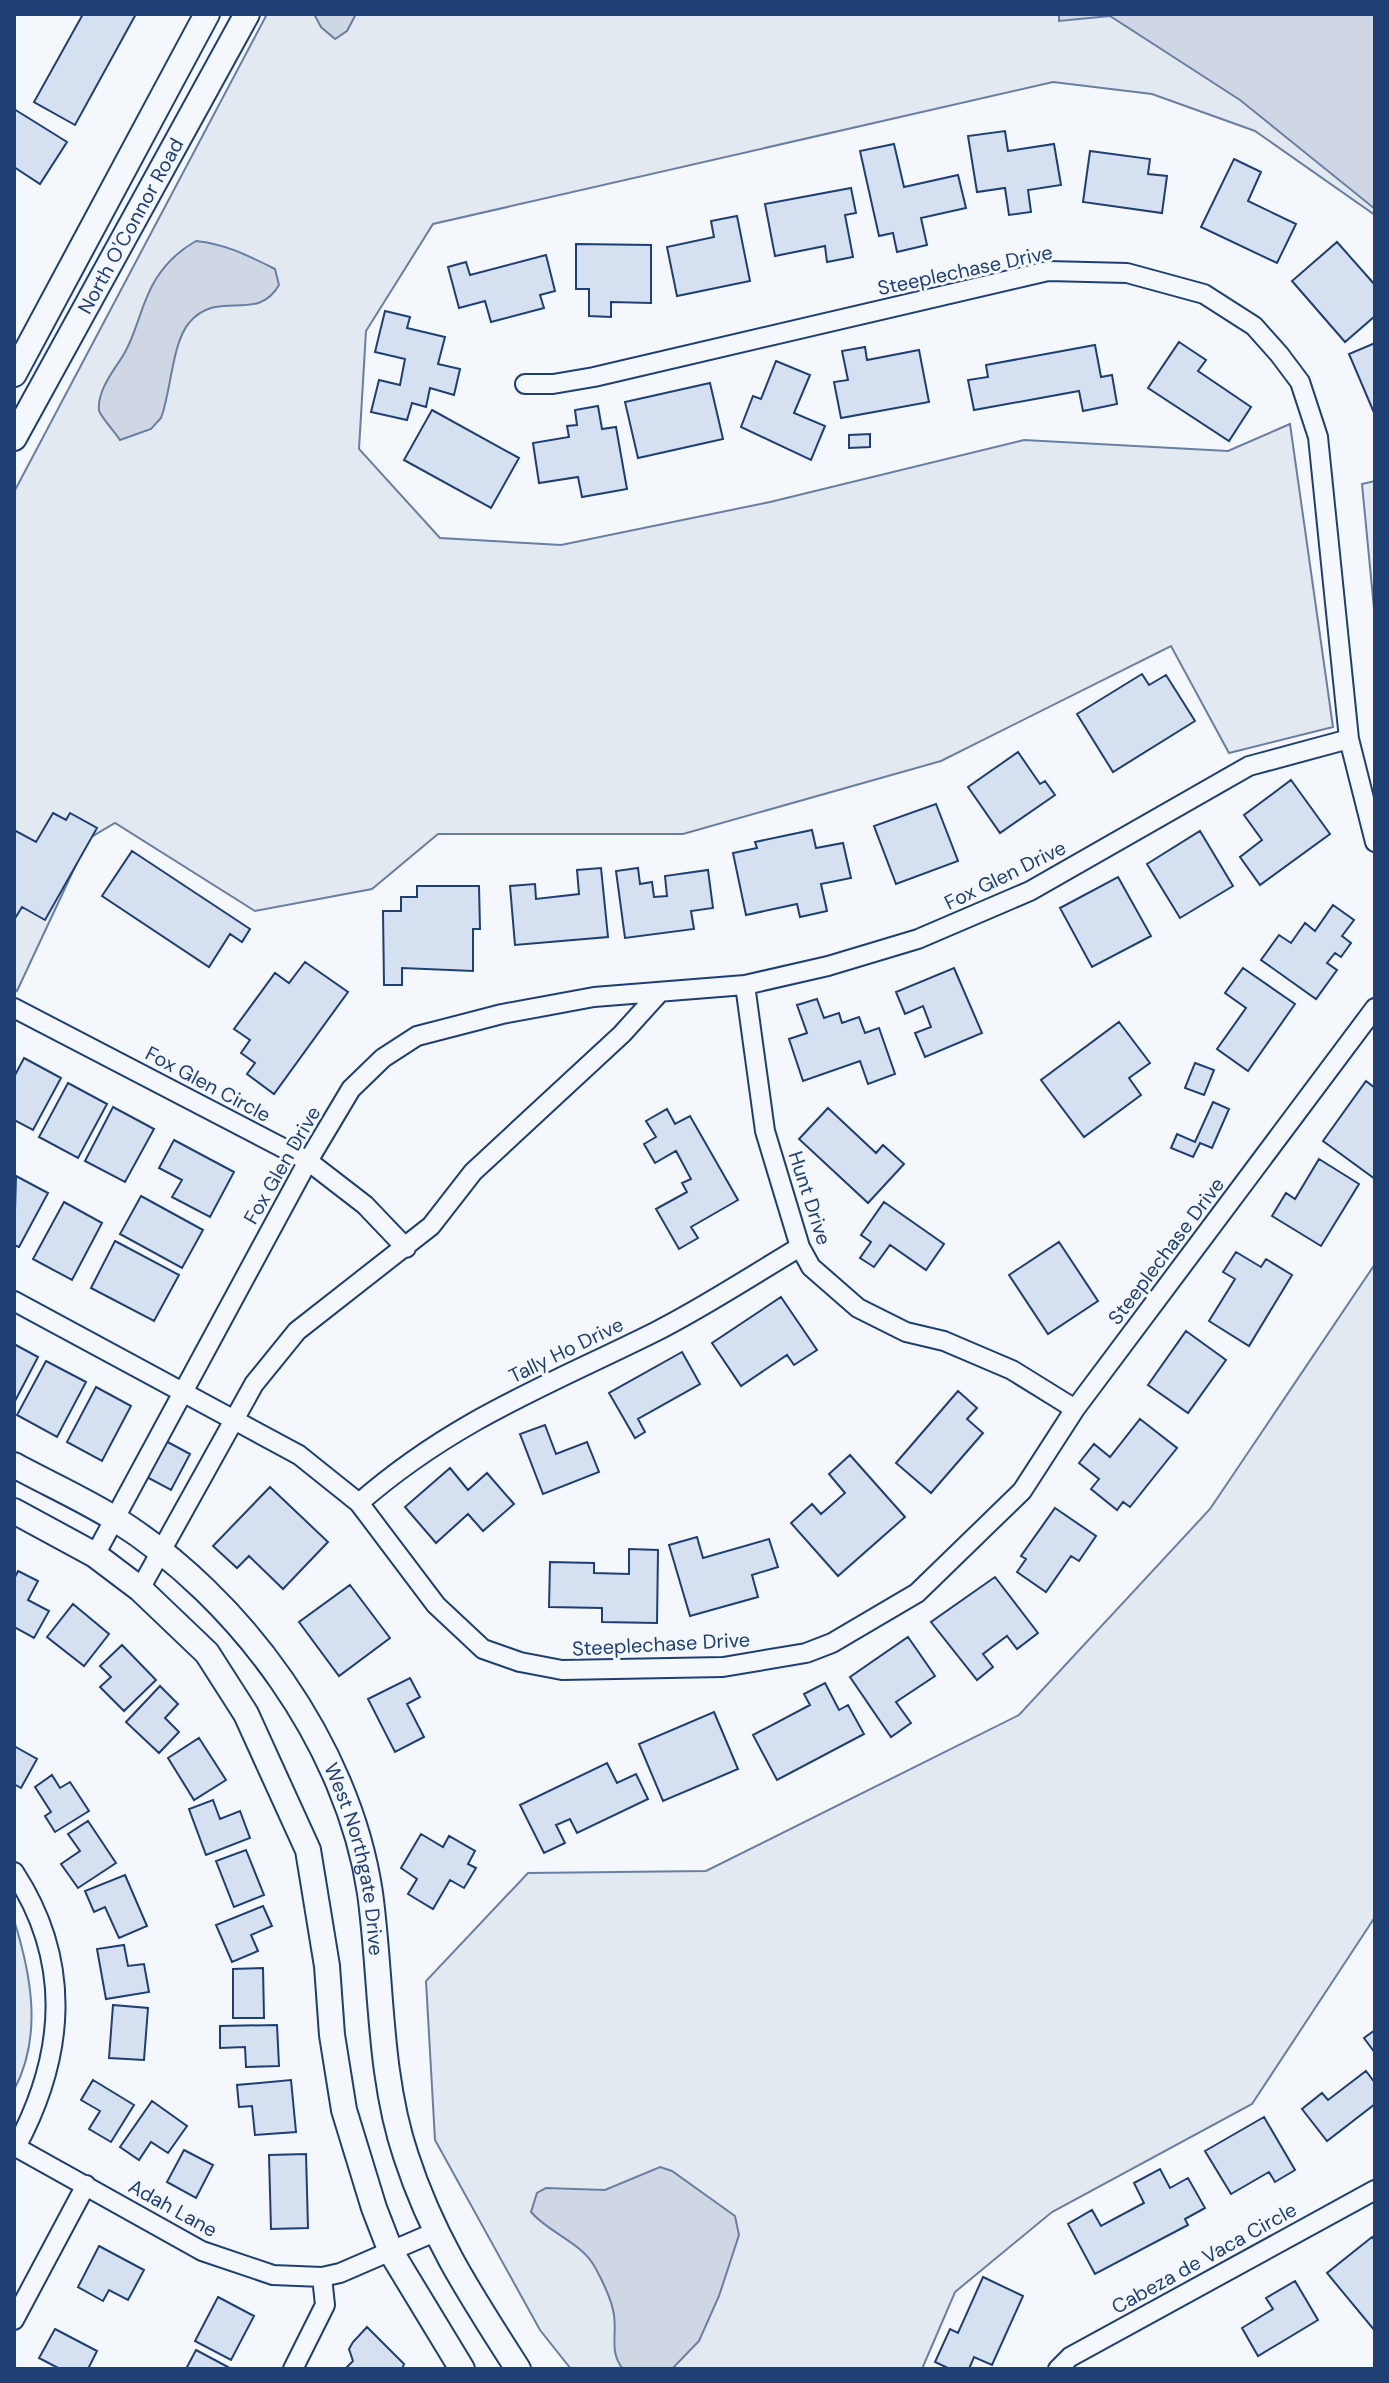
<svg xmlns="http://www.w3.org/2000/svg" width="1389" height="2383" font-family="'DM Sans',sans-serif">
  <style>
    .green { fill: #e3e9f0; stroke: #687fa3; stroke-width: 2 }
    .water { fill: #cfd7e4; stroke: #687fa3; stroke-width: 2 }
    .building { fill: #d5e0f0; stroke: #1d3f73; stroke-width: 2 }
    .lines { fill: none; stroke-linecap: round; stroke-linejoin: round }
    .street-casing { stroke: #1d3f73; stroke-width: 22 }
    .secondary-casing { stroke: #1d3f73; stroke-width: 28 }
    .street { stroke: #f4f7fb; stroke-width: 18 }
    .secondary { stroke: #f4f7fb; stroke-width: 24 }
    .labels { text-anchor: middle; stroke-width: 6; stroke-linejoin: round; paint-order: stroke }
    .street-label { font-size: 20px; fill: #1d3f73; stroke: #f4f7fb }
  </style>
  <rect width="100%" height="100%" fill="#f4f7fb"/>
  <path class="green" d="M267 14H1375V215L1255 131 1152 94 1053 82 433 224 366 331 359 449 440 538 561 545 770 502 1024 440 1228 451 1290 424 1333 727 1229 753 1171 646 941 761 683 834H438L372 889 255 911 115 823 88 839 17 991 14 989V492Z
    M1375 481V619L1362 484Z
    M1375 1264V1917L1252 2104 1052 2212 955 2292 922 2369H571L540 2330 435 2140 426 1981 528 1873 706 1871 1019 1715 1210 1509Z
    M14 1920C31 1974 43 2036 14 2090Z"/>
  <path class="water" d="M314 14H356L347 31 335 39 321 27Z
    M1059 14H1375V209L1240 100 1110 16 1059 21Z
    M196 241C226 244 249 256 275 269L279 285C257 324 217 288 189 323 172 343 171 392 161 418L151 429 120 440C116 433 99 415 99 410 97 390 115 369 124 354 138 330 141 302 156 279 166 263 180 250 196 241Z
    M660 2167 672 2171 735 2216 739 2235 719 2296 699 2341 672 2369H623C609 2352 617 2336 614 2315 612 2301 603 2282 596 2269 582 2242 550 2234 531 2212L537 2193 546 2188 605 2190Z"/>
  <path class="building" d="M83 14H136L75 125 34 102Z
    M14 109 67 142 40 184 14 167Z
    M1005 131 1008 151 1054 144 1061 185 1028 190 1031 212 1009 215 1005 188 977 192 968 136Z
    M894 144 904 187 958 175 966 208 921 218 927 245 897 252 893 233 879 236 860 151Z
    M1090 151 1150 159 1148 174 1167 176 1162 213 1083 202Z
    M1234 159 1261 172 1248 201 1296 224 1277 263 1201 227Z
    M851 188 856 213 845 215 853 257 827 262 825 246 775 256 765 204Z
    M737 216 750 281 677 296 667 247 714 237 711 221Z
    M1337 242 1375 285V316L1345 342 1292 281Z
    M576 244 651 245V303L611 302V317L589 316V289H576Z
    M546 255 555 291 540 295 544 308 491 322 485 301 459 308 448 267 466 262 470 275Z
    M385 311 410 317 407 328 445 337 438 364 460 369 454 395 430 388 426 407 412 403 407 420 371 412 379 380 400 385 405 359 375 352Z
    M1179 342 1206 360 1198 371 1251 407 1229 441 1148 388Z
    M1375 343V415L1349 354Z
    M1095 345 1101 377 1112 375 1117 404 1083 411 1079 391 974 410 968 380 988 377 986 365Z
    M865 347 867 360 919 350 929 402 841 418 834 382 848 380 842 351Z
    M776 361 810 375 794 413 825 426 811 460 741 427 753 396 761 399Z
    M710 383 723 439 638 458 625 402Z
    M598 406 602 429 616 427 627 489 582 497 578 477 539 483 533 443 569 437 567 426 577 425 575 410Z
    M432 410 519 458 491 508 404 460Z
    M870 434V447L849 448V435Z
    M1142 674 1149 685 1166 675 1195 721 1113 772 1077 714Z
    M1018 752 1040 784 1045 781 1055 795 1000 833 968 787Z
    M1291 780 1330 834 1260 885 1240 857 1262 840 1244 815Z
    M936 804 958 861 896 884 874 826Z
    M53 813 66 820 70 813 97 828 45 920 22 907 14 920V830L36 842Z
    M812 830 816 848 843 843 851 878 821 884 827 911 800 917 797 904 746 915 733 853 757 848 755 842Z
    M1200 831 1233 886 1180 918 1147 864Z
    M132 851 250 929 242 942 230 934 209 967 102 896Z
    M601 868 608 937 515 945 510 886 535 884 536 899 579 894 577 870Z
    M638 868 640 884 652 882 654 897 667 896 665 876 708 870 713 908 691 911 694 929 625 938 616 871Z
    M1118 877 1151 936 1092 967 1060 908Z
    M417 886H479L480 929H473V971L402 968V985H384L383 911H401V897H417Z
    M1333 905 1354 920 1342 936 1351 943 1341 957 1335 953 1327 963 1337 970 1316 999 1261 960 1279 935 1291 943 1305 923 1315 931Z
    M305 962 348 992 274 1094 247 1074 255 1063 241 1053 250 1040 234 1029 275 973 289 983Z
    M954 968 982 1033 925 1057 915 1033 931 1027 923 1006 905 1014 896 992Z
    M1243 968 1295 1004 1248 1071 1217 1049 1246 1008 1225 993Z
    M817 999 824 1018 839 1013 842 1023 859 1017 865 1033 879 1028 895 1074 868 1084 860 1061 803 1081 789 1039 807 1033 797 1005Z
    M1119 1022 1150 1063 1129 1078 1141 1095 1084 1137 1041 1080Z
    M24 1058 61 1078 33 1130 14 1120V1077Z
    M1195 1063 1214 1070 1204 1095 1185 1088Z
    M1366 1081 1375 1088V1179L1323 1141Z
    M68 1083 107 1104 78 1158 39 1137Z
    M1213 1102 1229 1109 1212 1148 1200 1143 1193 1157 1171 1148 1177 1134 1195 1142Z
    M113 1107 154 1129 125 1182 85 1161Z
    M828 1108 876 1153 883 1145 904 1164 868 1203 799 1139Z
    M667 1109 675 1124 690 1116 738 1200 691 1227 698 1238 679 1249 656 1209 687 1192 682 1183 691 1179 676 1151 655 1163 644 1144 656 1137 646 1121Z
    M174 1140 234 1172 210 1217 172 1197 182 1180 159 1168Z
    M1319 1159 1359 1184 1321 1246 1272 1216 1286 1193 1295 1199Z
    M16 1176 48 1193 19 1247 14 1245Z
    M141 1196 203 1230 182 1268 120 1234Z
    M64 1202 102 1223 72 1280 33 1259Z
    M884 1202 944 1244 926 1270 890 1245 874 1267 860 1258 871 1242 861 1235Z
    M115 1241 179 1275 154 1321 91 1288Z
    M1059 1242 1098 1301 1048 1334 1009 1275Z
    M1236 1252 1261 1267 1266 1259 1292 1275 1249 1346 1209 1321 1235 1279 1223 1272Z
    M781 1297 817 1350 794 1365 787 1355 741 1386 712 1343Z
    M1186 1331 1226 1360 1188 1413 1148 1385Z
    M14 1344 38 1357 14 1403Z
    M682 1352 700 1384 638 1419 645 1432 635 1438 609 1393Z
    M46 1361 86 1382 57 1437 17 1415Z
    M96 1387 131 1406 102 1461 67 1442Z
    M958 1391 977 1408 967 1419 983 1433 931 1493 896 1463Z
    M1140 1419 1177 1448 1130 1507 1123 1502 1117 1510 1091 1489 1099 1479 1079 1463 1094 1444 1110 1457Z
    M545 1425 556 1454 587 1442 599 1472 543 1494 520 1434Z
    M162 1439 190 1454 171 1490 143 1475Z
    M850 1455 905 1517 838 1576 791 1523 812 1504 821 1514 845 1493 829 1474Z
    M450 1468 468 1490 487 1473 514 1504 483 1531 468 1514 436 1543 405 1507Z
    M270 1487 328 1542 283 1589 249 1556 237 1568 213 1546Z
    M1055 1508 1096 1536 1079 1561 1071 1556 1046 1592 1017 1572 1026 1559 1021 1556Z
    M697 1537 703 1558 769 1539 778 1567 752 1575 758 1597 690 1616 669 1545Z
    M629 1549 658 1550 657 1623 602 1622V1608L549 1607 550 1562 594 1563V1573L629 1574Z
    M18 1571 38 1581 28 1600 49 1611 34 1638 14 1627V1579Z
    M995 1577 1038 1633 1017 1649 1007 1636 983 1654 993 1667 977 1680 931 1622Z
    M350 1585 390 1638 339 1676 299 1622Z
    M73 1604 109 1634 84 1666 47 1637Z
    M908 1637 935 1676 896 1702 911 1723 891 1737 850 1677Z
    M122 1645 156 1680 124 1711 100 1687 111 1677 100 1666Z
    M410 1678 420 1697 407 1704 424 1737 395 1752 368 1699Z
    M825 1683 839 1710 848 1705 864 1734 777 1780 753 1735 810 1705 804 1694Z
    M160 1686 178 1704 165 1718 179 1732 159 1753 126 1722Z
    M714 1712 738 1769 663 1801 639 1744Z
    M199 1738 226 1780 194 1800 168 1758Z
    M14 1746 37 1759 21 1788 14 1784Z
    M607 1763 617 1783 636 1774 648 1799 577 1833 570 1819 556 1825 565 1843 544 1853 520 1805Z
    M52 1775 60 1788 70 1782 89 1811 55 1832 45 1816 51 1812 35 1787Z
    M213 1800 220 1819 240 1811 250 1838 206 1855 189 1809Z
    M88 1821 116 1863 78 1888 61 1864 80 1851 68 1834Z
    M421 1834 443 1847 449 1836 475 1851 468 1864 476 1868 464 1888 450 1880 433 1909 408 1894 417 1879 401 1868Z
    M246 1850 264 1895 234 1907 216 1861Z
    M125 1875 147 1926 119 1938 105 1907 94 1912 85 1891Z
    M263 1906 272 1926 251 1935 258 1951 232 1962 216 1925Z
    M124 1945 128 1966 144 1964 149 1992 106 1999 97 1949Z
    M263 1968 264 2018H233V1969Z
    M113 2005 148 2008 144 2060 109 2058Z
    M277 2025 279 2066 246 2067 245 2047 220 2048V2026Z
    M1375 2030V2053L1364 2038Z
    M1366 2071 1375 2083V2104L1327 2141 1302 2109 1322 2093 1328 2100Z
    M93 2080 134 2105 111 2142 89 2129 100 2111 81 2100Z
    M291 2080 296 2132 255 2135 252 2106 239 2107 237 2085Z
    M152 2101 187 2126 168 2153 151 2142 139 2160 120 2147Z
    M1264 2117 1295 2170 1275 2182 1269 2172 1231 2194 1205 2151Z
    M184 2150 213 2165 196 2198 167 2182Z
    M306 2154 308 2228 271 2229 269 2155Z
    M1160 2169 1170 2188 1188 2178 1205 2208 1185 2219 1188 2225 1095 2274 1068 2224 1092 2210 1101 2226 1144 2203 1134 2183Z
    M1372 2237 1375 2240V2331L1327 2273Z
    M99 2246 144 2270 128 2300 109 2290 103 2301 78 2287Z
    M983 2277 1023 2296 992 2365 974 2357 969 2369H950L935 2362 950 2329 958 2333Z
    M1295 2281 1318 2320 1258 2356 1242 2328 1273 2309 1266 2298Z
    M218 2297 254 2316 231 2360 195 2341Z
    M367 2327 404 2364 402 2369H345L353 2361 349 2349 353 2342Z
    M55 2329 97 2351 88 2369H60L39 2358Z
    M196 2350 228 2367 226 2369H186Z"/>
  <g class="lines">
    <defs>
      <path id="street" d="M525 384H553L594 377 1048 271 1127 273 1204 294 1254 326 1279 354 1300 382 1318 437 1349 739 1375 842
        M745 985 765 1131 800 1247 811 1267 858 1308 906 1332 944 1341 1012 1370 1075 1409
        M14 1008 308 1161 365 1205 406 1248
        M14 1301 299 1455 359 1503 436 1605 483 1649 520 1662 562 1670 723 1667 806 1653 832 1643 917 1593 1022 1491 1075 1409 1375 1008
        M359 1503C453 1421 544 1387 653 1333 703 1308 751 1276 800 1247
        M95 1555 308 1161 351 1089 383 1058 417 1036 502 1014 594 997 745 985 828 966 918 939 1030 891 1249 766 1349 739
        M140 1589 254 1384 297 1331 431 1226 473 1172 622 1034 660 992
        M14 1872C73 1962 65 2056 16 2147
        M14 2146 202 2251 273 2275 322 2277 340 2273 435 2232
        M14 2320 86 2185
        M293 2369 325 2305 322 2277
        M1058 2369 1070 2357 1375 2190"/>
      <g id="secondary">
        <path d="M14 374 207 14"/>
        <path id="s1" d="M14 438 247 14"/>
        <path id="s2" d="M14 1465C47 1483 83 1499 115 1519 241 1598 348 1745 370 1893 382 1980 378 2073 406 2156 433 2239 472 2297 518 2369"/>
        <path d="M14 1511 95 1555 140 1589 207 1653 246 1714 308 1850 327 1966 332 2035 344 2110 374 2208 391 2252 462 2369"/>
      </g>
    </defs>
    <use href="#street" class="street-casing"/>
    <use href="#secondary" class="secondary-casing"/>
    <use href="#street" class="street"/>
    <use href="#secondary" class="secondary"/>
  </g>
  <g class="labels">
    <g class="street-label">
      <text dy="7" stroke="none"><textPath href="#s1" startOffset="242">North O'Connor Road</textPath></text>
      <text transform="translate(965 270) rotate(-12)" y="7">Steeplechase Drive</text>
      <text transform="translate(1005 875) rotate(-26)" y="7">Fox Glen Drive</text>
      <text transform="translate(208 1084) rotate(28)" y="7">Fox Glen Circle</text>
      <text transform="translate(282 1165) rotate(-60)" y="7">Fox Glen Drive</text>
      <text transform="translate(810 1198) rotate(72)" y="7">Hunt Drive</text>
      <text transform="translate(1166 1251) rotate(-53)" y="7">Steeplechase Drive</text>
      <text transform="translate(566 1350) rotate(-26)" y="7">Tally Ho Drive</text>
      <text transform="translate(661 1644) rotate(-3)" y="7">Steeplechase Drive</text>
      <text dy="7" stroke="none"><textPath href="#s2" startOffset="544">West Northgate Drive</textPath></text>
      <text transform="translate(173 2208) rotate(29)" y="7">Adah Lane</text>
      <text transform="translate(1204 2258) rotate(-29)" y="7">Cabeza de Vaca Circle</text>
    </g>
  </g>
  <rect width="1389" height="2383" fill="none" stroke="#1d3f73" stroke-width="32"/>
</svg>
